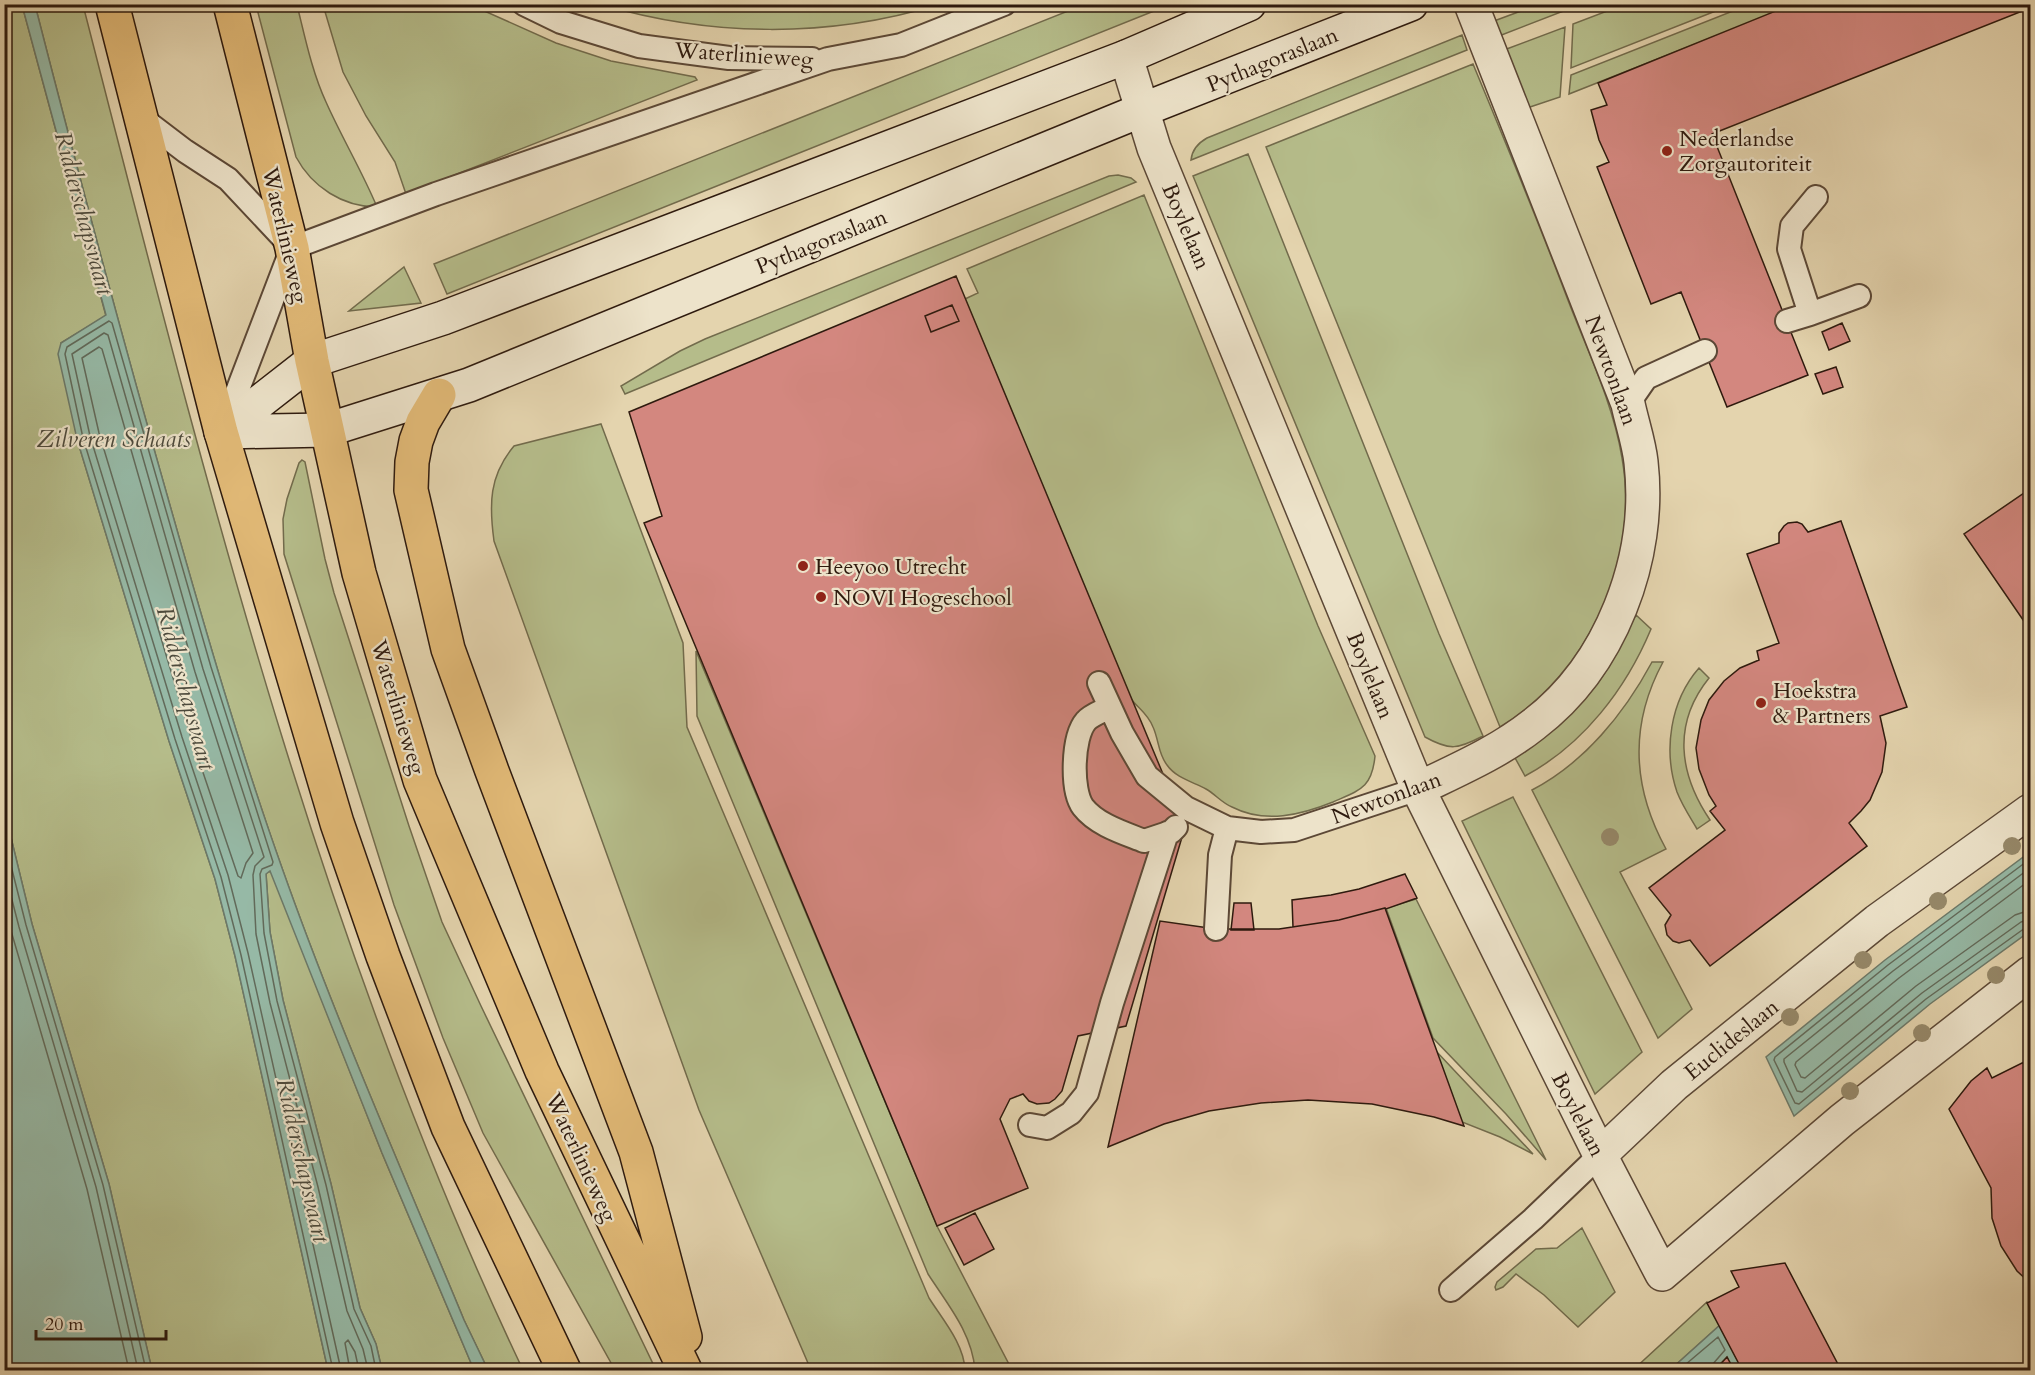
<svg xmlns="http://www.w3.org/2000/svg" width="2035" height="1375" font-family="Cardo,serif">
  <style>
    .green { fill: #b5bc8a; stroke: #726b4c; stroke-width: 1.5 }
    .water { fill: #96b9a6; stroke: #6c7969; stroke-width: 1.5 }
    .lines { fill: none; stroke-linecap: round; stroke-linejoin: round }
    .shore { stroke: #626a5a; stroke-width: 1.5 }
    .building { fill: #d3877f; stroke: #2e1a0e; stroke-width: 1.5 }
    .lane-casing { stroke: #5c4836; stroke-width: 26 }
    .street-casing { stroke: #5c4836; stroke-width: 36 }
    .secondary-casing { stroke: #2e1a0e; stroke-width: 36 }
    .primary-casing { stroke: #2e1a0e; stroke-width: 36 }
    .lane { stroke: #ede3ca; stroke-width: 22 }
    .street { stroke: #ede3ca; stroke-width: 33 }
    .secondary { stroke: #ede3ca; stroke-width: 33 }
    .primary { stroke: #e2ba77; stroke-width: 33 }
    .tree { fill: #96896a }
    .poi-dot { fill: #8f2418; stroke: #ede3ca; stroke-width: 2 }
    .labels { text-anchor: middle; stroke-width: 4.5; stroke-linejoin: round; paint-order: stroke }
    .street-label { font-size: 22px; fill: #2e1a0e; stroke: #ede3ca }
    .poi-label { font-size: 22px; fill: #2e1a0e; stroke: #ede3ca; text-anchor: start }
    .water-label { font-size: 24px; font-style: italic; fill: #4d4a3c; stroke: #ede3ca }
  </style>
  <rect width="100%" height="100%" fill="#e4d4ae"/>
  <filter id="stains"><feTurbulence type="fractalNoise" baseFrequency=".00333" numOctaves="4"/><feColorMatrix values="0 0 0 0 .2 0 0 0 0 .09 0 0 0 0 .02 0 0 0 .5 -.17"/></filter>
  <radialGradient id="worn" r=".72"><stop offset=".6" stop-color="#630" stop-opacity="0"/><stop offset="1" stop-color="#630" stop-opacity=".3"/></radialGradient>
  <path class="green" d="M4 5H22L106 316 61 343 77 439 169 741 215 879 235 956 328 1370H152L109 1184 32 924 5 813Z
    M35 5H83C202 468 317 937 523 1370H488L464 1320C402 1170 336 1021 282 868 240 750 205 629 171 509 123 341 78 173 35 5Z
    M256 5H297C305 37 312 72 326 102 342 138 362 171 377 207 343 207 312 187 296 157Z
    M323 5H471L556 43 611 61 695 77 697 80 406 194 395 162 366 116 343 72Z
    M736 5 761 6 937 5C829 38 712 37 603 5Z
    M1083 5H1169L447 294 434 264Z
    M1537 5H1579L1499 36 1494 21Z
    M1623 5V4L1731 5 1571 68 1573 24Z
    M1748 5H1794L1569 94 1571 75Z
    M1565 27 1560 97 1527 108 1504 50Z
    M1462 35 1467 50 1191 160C1192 150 1198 143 1207 138Z
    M1473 64C1505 141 1537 218 1566 295 1586 348 1613 402 1622 458 1640 560 1589 673 1500 727L1266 147Z
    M1248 154 1439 634 1483 736C1458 749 1450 751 1425 737L1193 176Z
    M1118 175 1131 178 1136 182 625 394 621 386 680 351 705 339 1109 176Z
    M1144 195 1318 626 1375 756C1372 788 1360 790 1333 802 1301 815 1265 824 1232 807 1222 803 1215 794 1206 789 1193 782 1176 778 1167 765 1158 754 1159 740 1153 727 1148 714 1139 709 1131 699L965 299 978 293 967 269Z
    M404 267 421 303 349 311Z
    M601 424 683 643 687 727 929 1298C943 1320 964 1344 965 1370H811L699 1110 494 541C489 504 489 476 514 446Z
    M302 460 305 462 325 559 334 593 409 826 442 922 481 1006 656 1370H615L483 1133 443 1038 394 905 284 554 283 519 287 499 299 463Z
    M1636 615 1651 629C1626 689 1583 745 1525 776L1514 756C1547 736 1577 711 1600 680 1614 660 1624 636 1636 615Z
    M696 651 938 1228 1012 1370H975C972 1333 948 1305 928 1274L697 716Z
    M1652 662H1663C1629 725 1632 787 1666 849L1620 872 1692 1009 1658 1038 1532 790C1584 763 1624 714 1652 662Z
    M1699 668 1709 678C1672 724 1679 774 1710 820L1697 829C1690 817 1682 805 1677 792 1663 751 1670 701 1699 668Z
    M1513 797 1642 1052 1595 1094 1462 821Z
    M271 871 382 1153 474 1370H382L376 1344 360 1308 331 1184 283 1000 270 932 266 873Z
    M1416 899 1546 1160 1506 1114 1433 1038 1386 908Z
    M1436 1051 1533 1154 1500 1137 1462 1122Z
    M1582 1228 1615 1292 1578 1327 1544 1295 1516 1274 1503 1287 1496 1290 1495 1287 1497 1282 1536 1249 1557 1248Z
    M1707 1302 1720 1325 1670 1370H1633Z"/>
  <path class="water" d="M22 5H35C78 173 123 341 171 509 205 629 240 750 282 868 336 1021 402 1170 464 1320L488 1370H474L382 1153 270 871 266 874 270 932 283 1000 331 1184 360 1308 376 1344 382 1370H328L235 956 215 879 169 741 77 439 58 354 61 343 106 315Z
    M5 813 32 924 109 1184 152 1370H5Z
    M2030 852V931L1930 1004 1794 1116 1766 1057 1885 960Z
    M1720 1325 1740 1365 1734 1370 1727 1357 1714 1370H1670Z"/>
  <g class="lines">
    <path class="shore" d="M99 347 102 349 195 672 253 853 246 863 241 878 238 876 190 734 99 433 82 358Z
      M4 838 26 925 103 1185 146 1370
      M2030 859 1888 965 1775 1057 1774 1060 1795 1103 1799 1104 1926 999 2025 928 2030 927
      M2030 868 1893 971 1784 1059V1062L1797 1091 1802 1092 1922 993 2021 922 2030 919
      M4 869 19 927 96 1187 138 1370
      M2030 880 1899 978 1796 1062 1795 1065 1801 1077 1805 1078 1916 986 2015 915 2030 910
      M4 907 87 1189 129 1370
      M333 1370 241 955 221 877 175 739 83 438 65 354 67 347 109 321 112 323 211 667 273 862 272 865 262 869 260 874 264 933 277 1001 326 1185 354 1309 371 1346 376 1370
      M341 1370 248 953 228 875 182 737 90 436 72 354 104 333 108 335 203 669 264 857 255 866 253 875 256 934 270 1003 318 1187 347 1311 363 1349 368 1370
      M350 1370 345 1343 348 1340 355 1352 359 1370
      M1679 1370 1718 1337 1725 1350 1712 1365 1710 1370"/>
  </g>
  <path class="building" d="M1793 4H2030V8L1712 134 1808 375 1727 407 1681 292 1651 304 1597 167 1609 162 1599 140 1591 110 1607 105 1598 83Z
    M956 276 1185 827 1126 1026 1078 1036 1062 1091 1055 1099 1049 1103 1037 1104 1029 1101 1023 1094 1010 1099 1000 1119 1028 1188 937 1226 644 523 662 516 629 412Z
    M952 305 959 321 931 332 925 316Z
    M1842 323 1850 341 1829 350 1822 332Z
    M1836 367 1843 387 1823 394 1815 374Z
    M2030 489V630L1964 534Z
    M1841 521 1907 707 1880 716 1886 743 1882 772 1870 800 1861 811 1849 823 1867 846 1710 966 1690 940 1679 943 1673 941 1667 935 1665 925 1671 915 1649 888 1725 830 1710 811 1716 806 1709 795 1699 769 1696 748 1701 720 1709 700 1724 681 1740 668 1759 660 1757 651 1779 643 1747 554 1779 543V533L1784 526 1788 523 1797 522 1802 524 1808 532Z
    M1405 874 1417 898 1386 909 1385 908 1339 920 1293 927 1292 900 1331 895 1359 889Z
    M1234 903H1251L1254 930H1231Z
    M1385 908 1464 1126 1434 1117 1372 1104 1308 1100 1261 1103 1209 1111 1164 1124 1108 1147 1160 921 1216 929H1279L1339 920Z
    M2024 1062 2030 1075V1283L2017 1271 2001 1246 1992 1218 1991 1188 1949 1109 1971 1081 1987 1068 1992 1078Z
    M975 1213 994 1249 964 1265 945 1228Z
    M1785 1263 1841 1370H1715L1727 1357 1734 1370 1740 1366 1707 1303 1739 1287 1731 1271Z"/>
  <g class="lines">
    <defs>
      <path id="lane" d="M524 4 561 22 639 46 729 58 812 59
        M143 119 185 151 228 179 289 244
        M1810 314 1859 296
        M1787 321 1810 314 1789 249 1792 226 1816 197
        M1628 404 1646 378 1705 351
        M222 431 292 248 436 194 828 59 901 45 1004 4
        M1099 683 1122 733 1147 776 1186 808 1227 828 1261 832 1294 830 1418 789
        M1110 707C1103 711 1091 715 1086 721 1072 737 1071 791 1083 807 1097 825 1124 833 1144 841L1171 832 1176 827
        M1216 929 1220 855 1227 828
        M1030 1125 1047 1128 1071 1113 1087 1093 1112 1003 1167 833
        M1451 1290 1533 1219 1600 1155"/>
      <path id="street" d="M1126 57 1154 148 1418 789 1600 1155 1662 1274 1842 1120 2030 973
        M1418 789C1457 770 1499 752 1533 725 1611 666 1652 558 1641 462 1639 443 1632 423 1628 404L1471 4
        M1600 1155 1674 1085 1877 921 2030 811"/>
      <path id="secondary" d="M221 432 327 430 469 385 1142 110 1411 4
        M221 432 312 361 443 318 1126 57 1249 4"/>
      <path id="primary" d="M112 4 221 432 337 823 383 956 448 1127 564 1370
        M230 4 292 248 312 361 359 573 420 780 542 1071 685 1370
        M439 395 423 422 416 441 412 462 411 490 448 649 492 771 636 1152 685 1337"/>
    </defs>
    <use href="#lane" class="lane-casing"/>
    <use href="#street" class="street-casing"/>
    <use href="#secondary" class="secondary-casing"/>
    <use href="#primary" class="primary-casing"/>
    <use href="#lane" class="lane"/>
    <use href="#street" class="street"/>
    <use href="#secondary" class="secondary"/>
    <use href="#primary" class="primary"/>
  </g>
  <g class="tree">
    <circle cx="1610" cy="837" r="9"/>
    <circle cx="2012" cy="846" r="9"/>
    <circle cx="1938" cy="901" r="9"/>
    <circle cx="1863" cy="960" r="9"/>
    <circle cx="1996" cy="975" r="9"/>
    <circle cx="1790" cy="1017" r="9"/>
    <circle cx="1922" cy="1033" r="9"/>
    <circle cx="1850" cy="1091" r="9"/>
  </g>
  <g class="poi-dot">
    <circle cx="1667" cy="151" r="6"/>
    <circle cx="803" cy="566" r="6"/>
    <circle cx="821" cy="597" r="6"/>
    <circle cx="1761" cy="703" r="6"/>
  </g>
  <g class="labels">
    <g class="street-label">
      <text transform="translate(744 54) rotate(4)" y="8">Waterlinieweg</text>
      <text transform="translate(1272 59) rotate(-22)" y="8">Pythagoraslaan</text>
      <text transform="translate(1187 226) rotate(67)" y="8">Boylelaan</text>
      <text transform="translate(286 235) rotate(77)" y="8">Waterlinieweg</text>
      <text transform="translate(821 241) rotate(-22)" y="8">Pythagoraslaan</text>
      <text transform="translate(1612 370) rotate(70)" y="8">Newtonlaan</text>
      <text transform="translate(1371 675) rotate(68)" y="8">Boylelaan</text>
      <text transform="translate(399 707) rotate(73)" y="8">Waterlinieweg</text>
      <text transform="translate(1386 797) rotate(-20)" y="8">Newtonlaan</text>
      <text transform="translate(1731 1039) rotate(-39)" y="8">Euclideslaan</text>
      <text transform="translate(1579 1114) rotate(63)" y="8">Boylelaan</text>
      <text transform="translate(582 1157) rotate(65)" y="8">Waterlinieweg</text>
    </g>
    <g class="poi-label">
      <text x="1679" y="146">Nederlandse<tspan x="1679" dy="25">Zorgautoriteit</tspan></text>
      <text x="815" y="574">Heeyoo Utrecht</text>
      <text x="833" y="605">NOVI Hogeschool</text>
      <text x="1773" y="698">Hoekstra<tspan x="1773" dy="25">&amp; Partners</tspan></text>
    </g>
    <g class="water-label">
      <text transform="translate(84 213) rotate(75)" y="8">Ridderschapsvaart</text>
      <text x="114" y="447">Zilveren Schaats</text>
      <text transform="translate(186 688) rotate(75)" y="8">Ridderschapsvaart</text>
      <text transform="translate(303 1160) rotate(77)" y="8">Ridderschapsvaart</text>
    </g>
  </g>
  <rect width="2035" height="1375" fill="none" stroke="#e4d4ae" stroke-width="24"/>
  <rect x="6" y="6" width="2023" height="1363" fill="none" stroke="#2e1a0e" stroke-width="3"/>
  <rect x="12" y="12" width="2011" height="1351" fill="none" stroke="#2e1a0e" stroke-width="1.5"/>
  <path d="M36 1330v9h130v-9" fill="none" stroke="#2e1a0e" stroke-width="3"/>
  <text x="45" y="1330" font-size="18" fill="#2e1a0e" stroke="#ede3ca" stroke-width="4.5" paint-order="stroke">20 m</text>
  <rect width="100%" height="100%" filter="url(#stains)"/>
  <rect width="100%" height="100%" fill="url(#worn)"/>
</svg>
